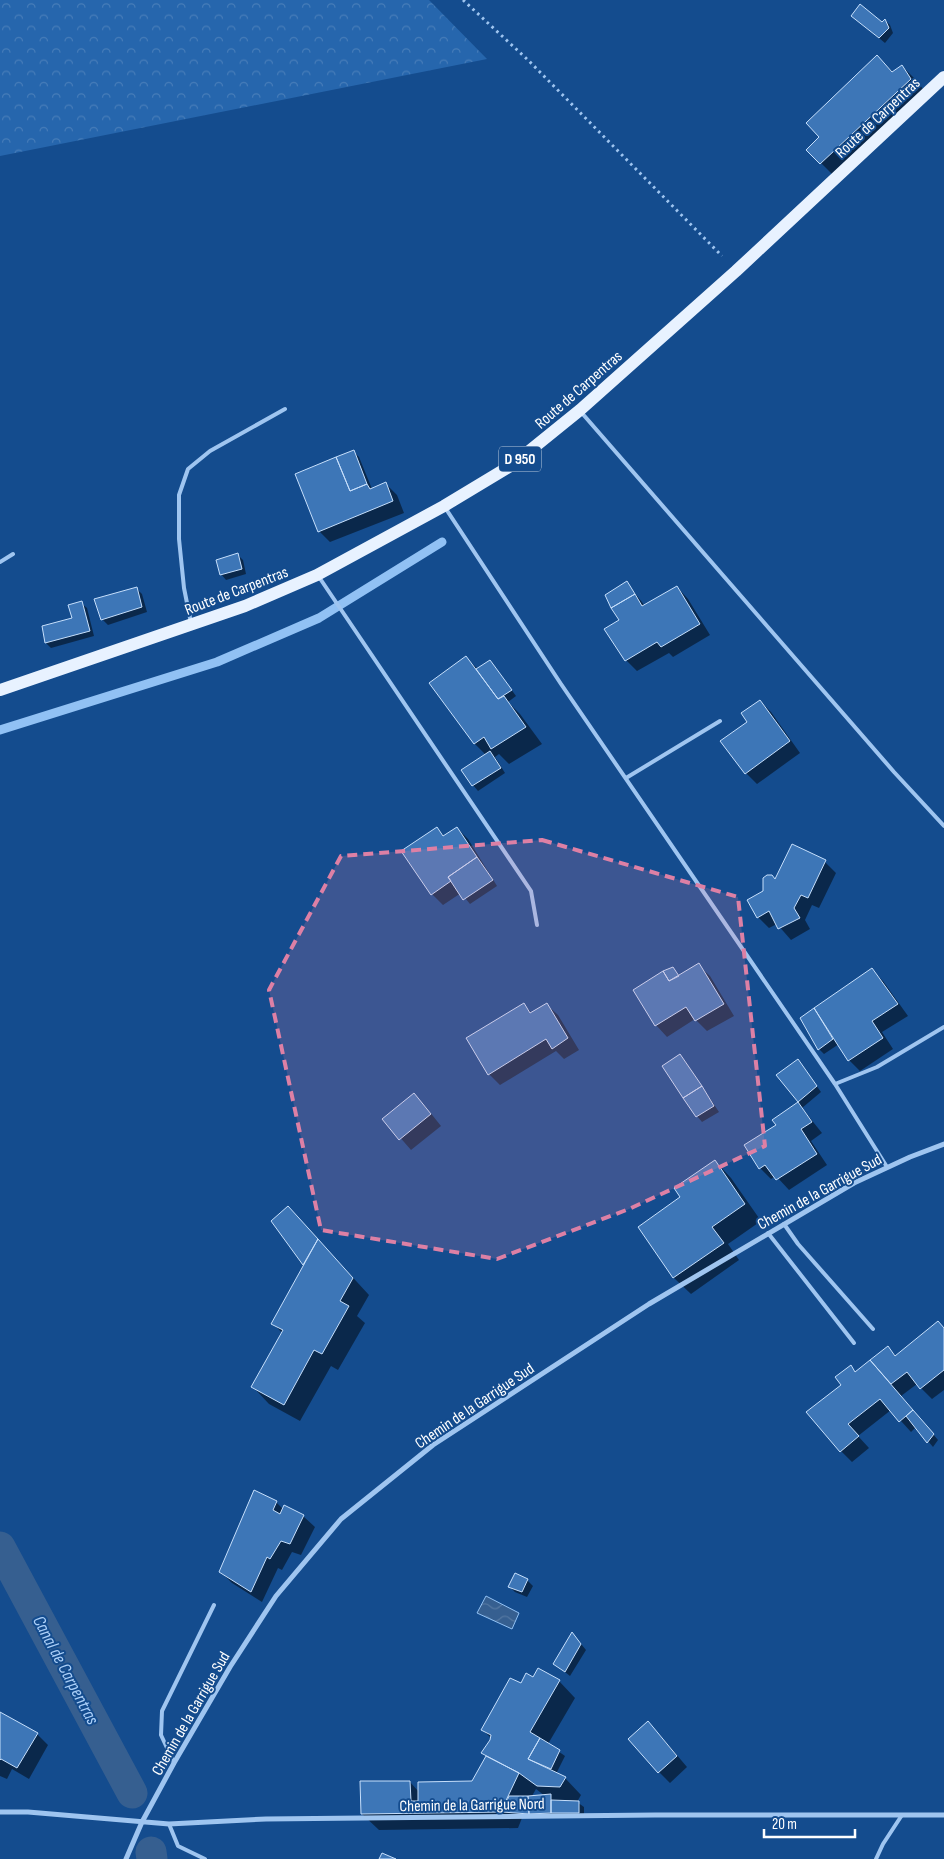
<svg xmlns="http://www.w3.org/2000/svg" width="944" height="1859" font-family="'Sofia Sans Condensed',sans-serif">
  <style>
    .forest { fill: url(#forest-crowns) }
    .water { fill: url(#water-waves); stroke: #91c1f4 }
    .shadow { fill: #0007; fill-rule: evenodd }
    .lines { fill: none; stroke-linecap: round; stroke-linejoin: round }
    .stream { stroke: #91c1f4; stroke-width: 9 }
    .canal { stroke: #365f90; stroke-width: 31 }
    .building { fill: #3d76b7; stroke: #c6dffc }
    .path { stroke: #9fc5f0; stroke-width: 3; stroke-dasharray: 2.5 4; stroke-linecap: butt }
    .lane { stroke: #9fc5f0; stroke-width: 4 }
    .street { stroke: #9fc5f0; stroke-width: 5 }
    .primary { stroke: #e8f2ff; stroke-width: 12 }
    .marked { fill: #dd80a5; fill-opacity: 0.2; stroke: #dd80a5; stroke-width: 4; stroke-dasharray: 10 6; stroke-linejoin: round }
    .labels { text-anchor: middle; stroke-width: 4; stroke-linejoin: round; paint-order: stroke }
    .shield { fill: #144c8e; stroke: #b8c9dd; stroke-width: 1 }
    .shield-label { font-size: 15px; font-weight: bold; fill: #fff }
    .street-label { font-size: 16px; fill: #fff; stroke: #144c8e }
    .water-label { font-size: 18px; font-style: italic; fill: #abcff8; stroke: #144c8e }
  </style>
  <defs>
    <pattern id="forest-crowns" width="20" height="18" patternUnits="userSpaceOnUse" patternTransform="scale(1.25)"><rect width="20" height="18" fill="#2666ad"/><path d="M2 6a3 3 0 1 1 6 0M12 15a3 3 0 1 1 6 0" fill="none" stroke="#477db9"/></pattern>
    <pattern id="water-waves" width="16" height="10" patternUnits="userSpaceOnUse" patternTransform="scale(1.25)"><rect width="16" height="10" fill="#365f90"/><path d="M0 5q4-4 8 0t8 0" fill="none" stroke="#5477a1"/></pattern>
  </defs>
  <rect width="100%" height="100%" fill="#144c8e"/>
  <path class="forest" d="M0 0H429L487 59 0 156Z"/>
  <path class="water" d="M486 1596 519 1613 512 1629 477 1613Z"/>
  <path class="shadow" d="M885 20 890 25 893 33 885 43 858 21 882 24Z
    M877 57 893 72 902 66 919 83 927 96 837 179 808 150 821 137Z
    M354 452 359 457 372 489 386 484 397 495 404 513 330 542 319 531Z
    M238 555 243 560 246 574 226 580 221 574Z
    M627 583 645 606 677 587 688 599 710 635 673 657 669 653 637 671 626 660 620 621Z
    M136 588 142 594 147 612 108 625 102 619Z
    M81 603 87 608 94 636 51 648 46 643 43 627 74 618Z
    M466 658 478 669 495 667 516 696 508 702 520 714 542 744 509 764 499 754 495 757 505 773 478 791 473 785 486 755 474 743Z
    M760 701 771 712 800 753 757 784 746 773 749 722Z
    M437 828 444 836 457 828 468 839 497 886 470 904 461 893 443 905 432 894Z
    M825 862 836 873 819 908 812 905 805 920 810 929 791 940 777 924 769 928 758 917 764 892Z
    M698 965 710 976 734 1016 707 1031 695 1019 667 1037 656 1025 635 991 673 968 680 976Z
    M872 970 883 981 908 1016 882 1032 893 1049 860 1071 849 1060 839 1044 824 1054 819 1049 802 1018Z
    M546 1004 558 1015 579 1050 564 1059 556 1051 500 1085 489 1074 524 1005 532 1013Z
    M680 1056 685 1061 719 1112 702 1122 697 1116Z
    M798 1060 821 1092 802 1108 822 1133 811 1141 827 1165 789 1190 776 1176 771 1179 760 1168 777 1126 774 1121 799 1102 778 1076Z
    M425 1106 441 1126 411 1150 384 1119Z
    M715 1161 731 1178 761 1221 728 1244 739 1260 691 1294 674 1278 640 1227 682 1198Z
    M299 1219 369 1295 357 1316 365 1323 338 1370 331 1366 300 1421 269 1404 253 1387 282 1333 273 1323 305 1265 272 1221Z
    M944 1329V1390L932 1399 917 1384 901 1396 938 1440 933 1447 916 1427 911 1432 891 1410 858 1436 869 1448 852 1462 841 1451 843 1386 850 1367 856 1373 888 1348 896 1356Z
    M276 1502 283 1509 303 1516 315 1527 301 1555 292 1552 282 1570 278 1568 262 1602 232 1583 221 1572Z
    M527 1580 533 1586 527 1597 515 1592 510 1587Z
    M577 1639 586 1650 570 1676 555 1664Z
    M534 1678 559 1681 575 1698 548 1744 565 1756 556 1774 565 1778 581 1795 577 1802 584 1807V1818H522L518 1828 379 1830 362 1814 410 1782 419 1792 473 1782 487 1757 482 1752 492 1739 483 1730 521 1684ZM536 1789 545 1796H532Z
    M0 1713 37 1734 48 1745 29 1779 12 1769 7 1779 0 1776Z
    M659 1734 687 1767 670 1783 659 1772Z"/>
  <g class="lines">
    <path class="stream" d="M0 730 217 662 319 618 442 542"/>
    <path class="canal" d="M0 1547 132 1793
      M151 1852 152 1859"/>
  </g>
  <path class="building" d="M860 4 882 22 885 19 889 28 879 38 851 16Z
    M877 55 892 72 902 65 911 79 820 164 806 150 819 137 806 123Z
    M354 450 367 484 350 491 336 457Z
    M336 457 350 491 367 484 370 489 386 482 393 501 318 532 295 474Z
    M238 553 242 569 220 575 216 560Z
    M627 581 635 594 611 608 605 595Z
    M677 586 700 624 661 647 657 642 625 661 604 629 619 620 611 608 635 594 642 606Z
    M137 587 142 607 101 620 94 599Z
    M82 601 90 631 45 643 42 626 72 618 68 605Z
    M466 656 498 699 504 696 526 727 491 749 484 737 474 744 429 683Z
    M490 660 512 690 498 699 476 669Z
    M760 700 790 741 745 774 720 741 747 722 741 713Z
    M490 751 501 768 472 786 461 770Z
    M437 827 443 836 457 827 477 857 448 877 451 881 431 895 401 851Z
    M792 844 826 860 808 898 801 895 794 908 800 918 778 929 769 911 757 918 747 900 763 891V878L767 875H772L775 879Z
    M477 857 493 880 463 900 448 877Z
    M699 963 724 1004 695 1021 686 1007 655 1026 633 990 663 971 669 981Z
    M673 967 679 976 669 981 663 971Z
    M872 968 898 1004 872 1021 883 1038 848 1061 814 1008Z
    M524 1003 530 1013 547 1003 568 1038 552 1049 546 1039 488 1075 466 1038Z
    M814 1008 833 1039 818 1050 800 1018Z
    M680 1054 702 1086 683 1098 662 1066Z
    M798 1059 817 1086 798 1102 776 1075Z
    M702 1086 714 1106 696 1117 683 1098Z
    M414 1093 431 1114 399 1140 382 1119Z
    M798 1102 812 1122 801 1129 817 1154 776 1180 765 1165 759 1169 744 1145 776 1125 772 1120Z
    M715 1160 745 1204 712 1227 724 1243 673 1278 638 1227 680 1197 674 1188Z
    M288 1206 318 1239 303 1265 271 1221Z
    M318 1239 353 1278 340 1301 349 1306 322 1354 314 1350 284 1405 251 1387 283 1330 271 1324Z
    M938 1321 944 1328V1370L920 1389 907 1372 891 1384 870 1360 888 1346 895 1356Z
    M870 1360 913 1410 899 1422 880 1399 848 1424 859 1436 840 1452 806 1412 841 1385 835 1377 851 1365 855 1372Z
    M913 1410 934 1434 927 1443 906 1416Z
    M254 1490 277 1501 273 1510 280 1514 284 1505 304 1515 290 1544 281 1541 270 1559 267 1557 251 1592 219 1572Z
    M515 1573 528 1579 522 1592 508 1587Z
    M572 1632 581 1644 565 1672 553 1664Z
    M538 1668 560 1680 530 1732 540 1738 528 1759 566 1777 560 1787 537 1786 519 1773 481 1753 490 1740 491 1735 481 1730 510 1678 521 1683 526 1673 533 1677Z
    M0 1712 38 1733 17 1768 1 1759 0 1760Z
    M648 1721 677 1756 658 1773 628 1739Z
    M540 1738 560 1750 551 1769 528 1759Z
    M486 1756 519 1773 502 1809V1812L361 1814 360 1781H410L411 1801H418V1782L472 1781Z
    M551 1794V1813L529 1814 528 1796Z
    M509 1796H528L529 1814 502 1812Z
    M551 1800 579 1801V1813H551Z
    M382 1853 396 1859H379Z"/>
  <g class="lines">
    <path class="path" d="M463 0 528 60 722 256"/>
    <path class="lane" d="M581 412 894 772 944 826
      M446 509 561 684 835 1084 887 1167
      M0 562 13 554
      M319 577 531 891 537 925
      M191 623 184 588 179 539V495L188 469 210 451 285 409
      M626 778 720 721
      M835 1084 877 1067 944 1027
      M784 1224 798 1244 873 1329
      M768 1233 854 1343
      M174 1763 161 1735 162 1711 214 1605
      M169 1824 178 1846 205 1859
      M876 1859 883 1844 902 1815"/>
    <path class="street" d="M0 1812H28L169 1824 266 1819 655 1815H944
      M126 1859 142 1822 174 1763 230 1667 276 1596 341 1519 433 1445 649 1304 854 1183 910 1157 944 1144"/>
    <path class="primary" d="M0 690 245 606 317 575 444 506 512 465 580 410 736 271 944 77"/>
  </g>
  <path class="marked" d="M542 840 738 897 765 1146 629 1209 497 1259 321 1230 269 990 341 856Z"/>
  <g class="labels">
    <rect class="shield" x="499" y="446.5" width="42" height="25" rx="4"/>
    <g class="shield-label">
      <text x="520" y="464">D 950</text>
    </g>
    <g class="street-label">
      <text transform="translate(877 117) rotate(-43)" y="6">Route de Carpentras</text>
      <text transform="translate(578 389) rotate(-41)" y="6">Route de Carpentras</text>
      <text transform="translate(236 590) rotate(-21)" y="6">Route de Carpentras</text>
      <text transform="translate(819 1191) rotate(-29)" y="6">Chemin de la Garrigue Sud</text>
      <text transform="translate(474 1405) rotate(-34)" y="6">Chemin de la Garrigue Sud</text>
      <text transform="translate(190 1713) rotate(-60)" y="6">Chemin de la Garrigue Sud</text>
      <text transform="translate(472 1804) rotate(-1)" y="6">Chemin de la Garrigue Nord</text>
    </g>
    <g class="water-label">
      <text transform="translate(66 1670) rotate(62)" y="6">Canal de Carpentras</text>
    </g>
  </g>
  <path d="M764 1829v8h91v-8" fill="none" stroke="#ffffff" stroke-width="2.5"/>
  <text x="772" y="1829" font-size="15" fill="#ffffff" stroke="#144c8e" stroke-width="4" paint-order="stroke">20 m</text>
</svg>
